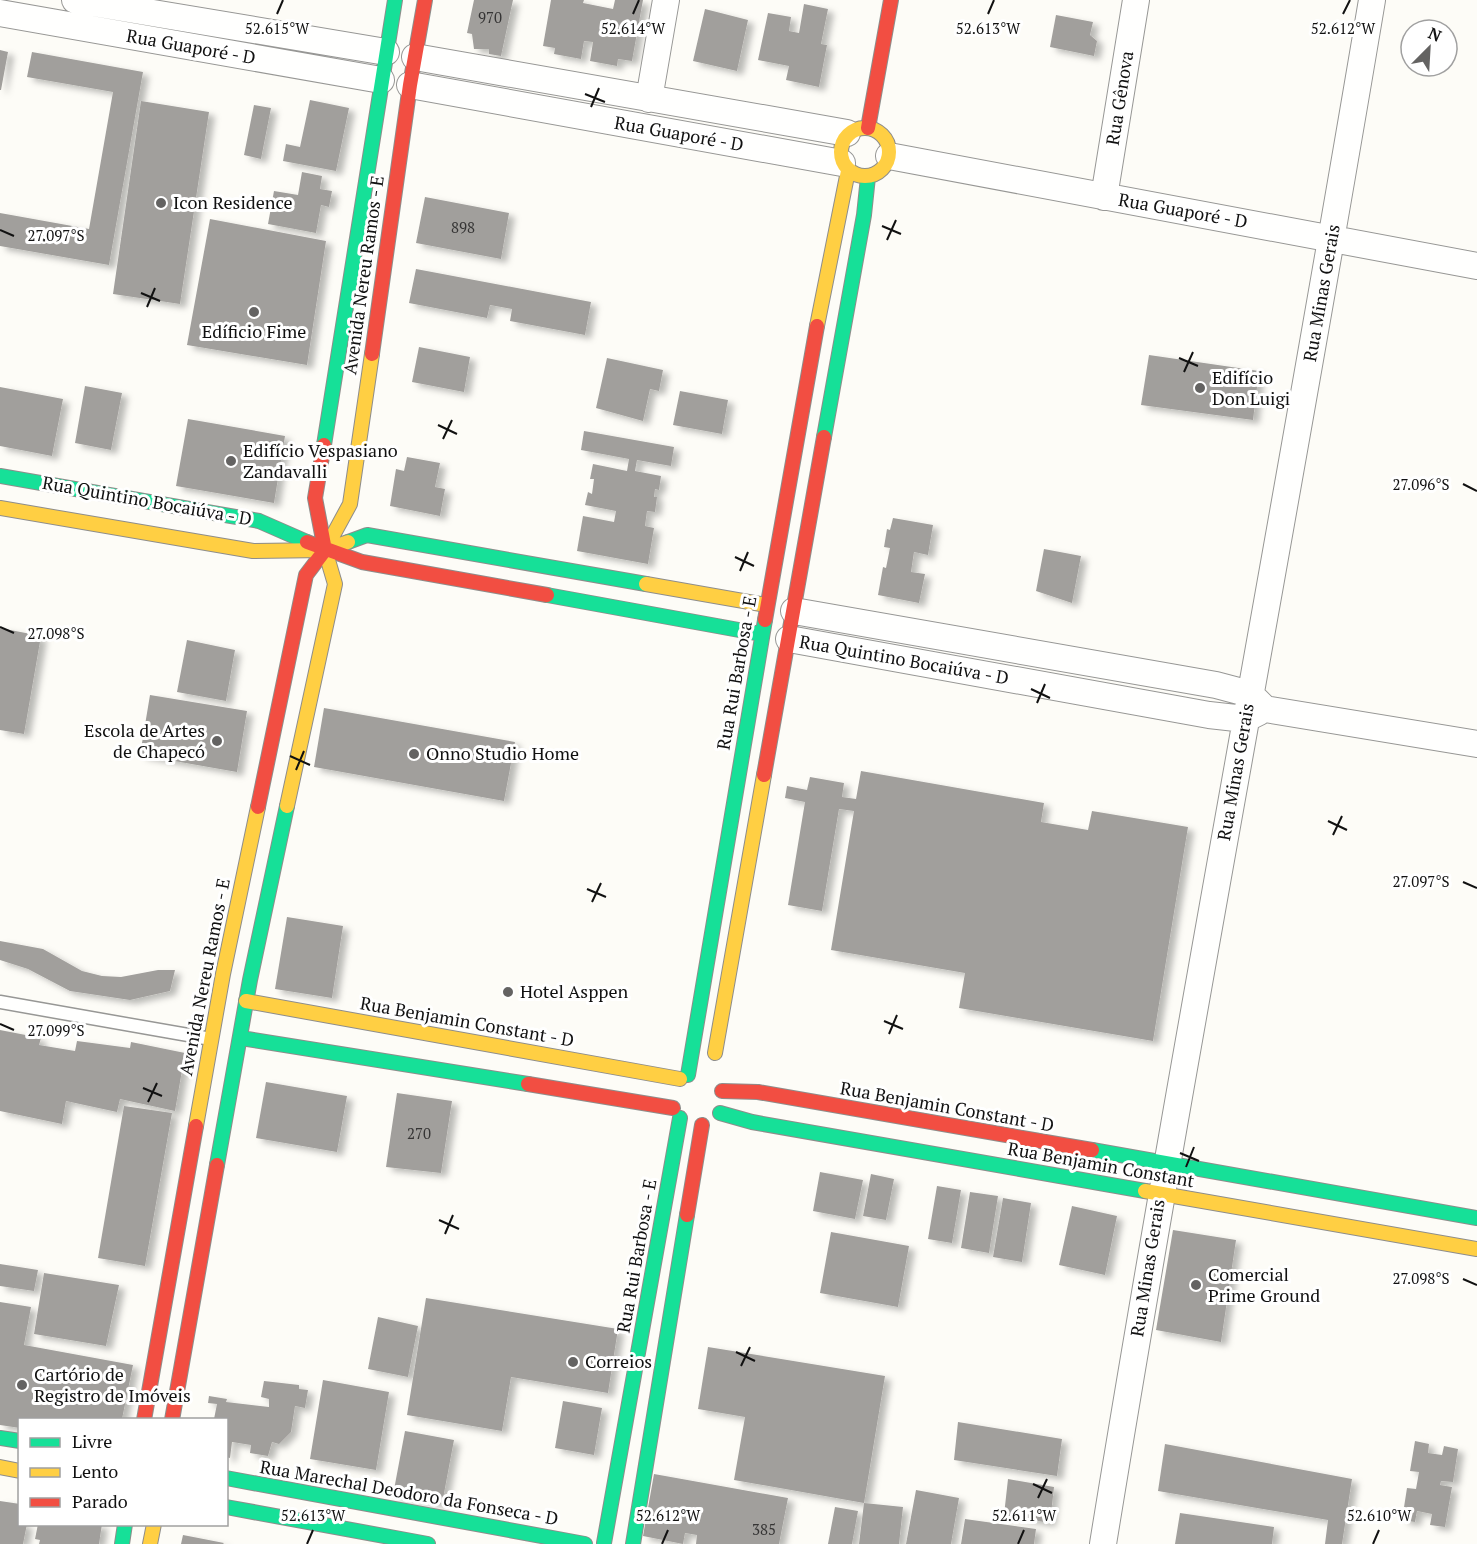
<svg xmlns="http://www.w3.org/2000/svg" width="1477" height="1544" font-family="'PT Serif',serif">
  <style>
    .building { fill: #a19f9c; filter: url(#shadow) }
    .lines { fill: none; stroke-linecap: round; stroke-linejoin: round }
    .lane-casing { stroke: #979795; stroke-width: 15 }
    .street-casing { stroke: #979795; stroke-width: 28 }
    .fast-casing { stroke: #8e8d8b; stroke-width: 16 }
    .slow-casing { stroke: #8e8d8b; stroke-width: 16 }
    .jam-casing { stroke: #8e8d8b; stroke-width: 16 }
    .lane { stroke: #fffffe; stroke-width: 12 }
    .street { stroke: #fffffe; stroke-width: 26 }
    .fast { stroke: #16e098; stroke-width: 14 }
    .slow { stroke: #ffcf43; stroke-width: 14 }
    .jam { stroke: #f24e42; stroke-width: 14 }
    .ticks { fill: none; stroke: #111; stroke-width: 2 }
    .poi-dot { fill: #646362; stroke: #fff; stroke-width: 2 }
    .labels { text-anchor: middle; stroke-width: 6; stroke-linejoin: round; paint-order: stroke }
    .number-label { font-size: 15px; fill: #353434 }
    .street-label { font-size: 18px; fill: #111; stroke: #fff }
    .poi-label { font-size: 18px; fill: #111; stroke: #fff; text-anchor: start }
    .ticks-label { font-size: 15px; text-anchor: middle; fill: #111; stroke: #fff; stroke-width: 6; stroke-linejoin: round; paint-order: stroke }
  </style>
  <defs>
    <filter id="shadow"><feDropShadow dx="6" dy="4" stdDeviation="3" flood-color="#0004"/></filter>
  </defs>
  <rect width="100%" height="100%" fill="#fdfcf7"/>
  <path class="building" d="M474 0H513L501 56 489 54V49H474L472 34 467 33Z
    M551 0H584L583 3 613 9 615 0H643L632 61 618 59 617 66 590 61 593 42 584 41 581 59 554 54 555 48 543 46Z
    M804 4 828 9 821 44 827 45 819 87 786 80 789 66 758 60 768 13 791 17 789 31 799 33Z
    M705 9 748 20 737 71 693 61Z
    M1056 15 1093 22 1090 35 1097 41 1094 56 1050 47Z
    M0 50 8 52 1 90H0Z
    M32 52 143 72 109 265 0 246V213L89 229 113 92 27 77Z
    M310 100 349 108 336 171 283 161 286 144 300 147Z
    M141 101 209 112 180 304 113 294Z
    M254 105 271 108 261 159 244 155Z
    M302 172 322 176 320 189 332 191 329 207 321 205 316 233 268 224 274 191 298 195Z
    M425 197 509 213 501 259 416 243Z
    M210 219 326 241 307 365 187 345Z
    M416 269 591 302 585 335 510 321 512 309 490 305 487 318 409 303Z
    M419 347 470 357 464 392 412 382Z
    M1149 355 1259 371 1253 420 1141 405Z
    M607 358 663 370 659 391 650 389 643 421 596 408Z
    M85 386 122 393 111 450 75 443Z
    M0 387 63 399 52 456 0 446Z
    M680 391 728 400 722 434 673 425Z
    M188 419 285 436 274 503 176 486Z
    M584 431 674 447 671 466 637 460 635 471 661 476 659 490 655 489 654 497H657L655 512 647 511 645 526 654 528 648 564 577 551 583 516 614 522 616 511 585 505 588 492 592 494 594 479H590L593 464 627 471 629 459 581 450Z
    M407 457 440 463 435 487 445 489 440 516 390 506 396 469 404 471Z
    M893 518 933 525 928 555 914 552 911 572 925 574 919 603 878 595 883 567 886 568 890 548 884 547 887 529 890 530Z
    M1044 549 1081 556 1072 603 1036 591Z
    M0 628 41 636 24 734 0 730Z
    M187 640 235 650 226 701 177 692Z
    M150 695 247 711 237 772 140 755Z
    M324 708 515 742 504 801 314 767Z
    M861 771 1044 803 1041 822 1088 830 1092 811 1188 827 1153 1041 959 1008 965 973 831 950 854 811 839 809 822 911 788 905 805 802 785 798 787 786 807 790 810 777 844 783 842 797 856 799Z
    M287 917 343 926 332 998 275 989Z
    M0 941 43 949 82 971 102 976 121 977 158 970H175L170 991 130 1000 70 991 28 969 0 960Z
    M0 1030 41 1038 39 1045 75 1051 77 1041 130 1048 131 1042 185 1053 175 1111 120 1099 117 1112 66 1101 62 1124 0 1111Z
    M266 1082 347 1096 337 1152 256 1138Z
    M397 1093 452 1101 441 1173 386 1167Z
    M124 1106 172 1113 145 1266 98 1258Z
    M820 1172 863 1180 855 1219 813 1211Z
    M871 1174 894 1179 886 1220 863 1216Z
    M937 1186 961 1190 952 1243 928 1239Z
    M970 1192 998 1196 989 1253 961 1248Z
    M1003 1198 1031 1203 1022 1262 993 1257Z
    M1072 1206 1117 1216 1105 1275 1059 1265Z
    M1173 1230 1236 1240 1221 1342 1156 1330Z
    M831 1232 909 1246 898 1307 820 1293Z
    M0 1264 38 1270 34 1291 0 1286Z
    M44 1273 119 1285 106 1346 34 1334Z
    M426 1298 618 1329 608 1393 511 1377 502 1431 407 1415Z
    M0 1302 31 1307 24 1345 133 1365 122 1419H20V1428L0 1425Z
    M378 1317 418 1326 408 1377 368 1369Z
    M708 1347 885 1376 864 1503 734 1480 745 1417 698 1409Z
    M323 1380 389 1392 376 1470 310 1459Z
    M264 1381 299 1385V1389L308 1390 305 1408 295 1406 291 1432 279 1444 272 1442 268 1456 250 1453 251 1445 232 1442 230 1458 226 1457V1419H214L217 1404 208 1403 209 1396 227 1399 226 1402 269 1407V1399L261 1397Z
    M563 1401 602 1408 594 1455 555 1448Z
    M958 1422 1062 1439 1057 1476 954 1460Z
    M405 1431 454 1440 442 1504 393 1495Z
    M1415 1441 1429 1444 1428 1453 1442 1455 1444 1446 1458 1449 1453 1482 1441 1481 1440 1485 1452 1487 1445 1527 1430 1525 1432 1514 1417 1511 1415 1522 1402 1520 1407 1488 1416 1489 1419 1472 1410 1471Z
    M1165 1444 1352 1479 1342 1544H1325L1328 1520 1158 1491Z
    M654 1474 788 1498 779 1544H696L697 1535 685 1533 683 1544 643 1536Z
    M1008 1479 1054 1487 1050 1523 1004 1515Z
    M916 1490 959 1498 951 1544H906Z
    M0 1501 20 1504V1524H27L23 1544H0Z
    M864 1503 903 1507 899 1544H859Z
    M835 1507 858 1511 852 1544H828Z
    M1180 1513 1274 1527 1272 1544H1175Z
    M965 1519 1036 1529 1034 1544H961Z
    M38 1524H102L99 1544H39L40 1540 35 1539Z
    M183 1535 224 1543 223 1544H181Z"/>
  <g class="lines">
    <defs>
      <path id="lane" d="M0 1002 211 1039"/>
      <path id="street" d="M75 0 386 52
        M0 13 381 80
        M415 57 847 133
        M410 85 842 163
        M649 99 666 0
        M889 156 1477 266
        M1104 197 1136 0
        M794 611 1216 685 1250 694 1265 709 1477 744
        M789 639 1209 715 1245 719 1259 712
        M1103 1544C1187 1028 1286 515 1372 0"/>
      <path id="fast" d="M824 437 864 215 868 177
        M324 445 395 0
        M0 476 259 521 307 542
        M348 542 367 535 646 584
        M547 595 761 634
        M241 1038 528 1084
        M688 1075 765 620
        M720 1113 752 1122 1145 1191
        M1092 1150 1477 1218
        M217 1165 250 980 287 806
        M0 1438 20 1441
        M226 1478 585 1544
        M226 1507 428 1544
        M604 1543 680 1118
        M122 1544 125 1524
        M633 1544 687 1215"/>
      <path id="slow" d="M841 152a24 24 0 1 1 48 0a24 24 0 1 1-48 0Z
        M817 326 848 171
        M0 508 253 551 325 550 348 542
        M646 584 766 605
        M287 806 335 584 325 550 350 504 372 354
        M246 1001 680 1079
        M715 1053 764 775
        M196 1126 223 974 258 807
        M1145 1191 1477 1249
        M0 1467 20 1471
        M150 1544 154 1524"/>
      <path id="jam" d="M868 128 891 0
        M372 354 410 85 425 0
        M307 542 362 562 547 595
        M765 620 817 326
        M764 775 824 437
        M258 807 306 575 325 550 315 498 324 445
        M528 1084 673 1108
        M722 1091 758 1092 1092 1150
        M687 1215 702 1125
        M144 1420 196 1126
        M172 1420 217 1165"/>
    </defs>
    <use href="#lane" class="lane-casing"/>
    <use href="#street" class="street-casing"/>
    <use href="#fast" class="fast-casing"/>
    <use href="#slow" class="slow-casing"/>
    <use href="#jam" class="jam-casing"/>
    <use href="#lane" class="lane"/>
    <use href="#street" class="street"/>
    <use href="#fast" class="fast"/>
    <use href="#slow" class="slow"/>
    <use href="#jam" class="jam"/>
  </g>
  <path class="ticks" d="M277 14 283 0M633 14 639 0M988 14 994 0M1343 14 1350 0M585 94 605 102M591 107 599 88M882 226 901 234M0 230 14 236M887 240 896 220M141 293 160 301M147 307 155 288M1179 358 1198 366M1184 372 1193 352M438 425 457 434M443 439 452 420M1463 484 1477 491M735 557 754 566M740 571 748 552M0 627 14 633M1031 689 1050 698M1037 703 1045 684M290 756 310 765M296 770 304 751M1328 821 1347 830M1333 835 1342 816M1463 882 1477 888M587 889 606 897M592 902 601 883M884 1021 903 1029M0 1024 14 1030M889 1034 897 1015M143 1088 162 1096M148 1102 157 1083M1180 1153 1199 1161M1186 1167 1194 1147M439 1220 459 1229M445 1234 453 1215M1463 1279 1477 1285M736 1352 755 1361M741 1366 750 1347M1033 1484 1052 1493M1038 1498 1047 1479M307 1544 313 1530M662 1544 668 1530M1018 1544 1024 1530M1373 1544 1379 1530"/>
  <g class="poi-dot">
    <circle cx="161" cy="203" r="6"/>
    <circle cx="254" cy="312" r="6"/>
    <circle cx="1200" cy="388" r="6"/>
    <circle cx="231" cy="461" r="6"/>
    <circle cx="217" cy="741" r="6"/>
    <circle cx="414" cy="754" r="6"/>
    <circle cx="508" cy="992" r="6"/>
    <circle cx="1196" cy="1285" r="6"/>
    <circle cx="573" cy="1362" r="6"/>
    <circle cx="22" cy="1385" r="6"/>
  </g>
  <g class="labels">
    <g class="number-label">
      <text x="490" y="23">970</text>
      <text x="463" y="233">898</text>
      <text x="419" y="1139">270</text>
      <text x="764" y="1535">385</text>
    </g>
    <g class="street-label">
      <text transform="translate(191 47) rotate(10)" y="6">Rua Guaporé - D</text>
      <text transform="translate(1120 98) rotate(-81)" y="6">Rua Gênova</text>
      <text transform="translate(679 134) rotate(10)" y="6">Rua Guaporé - D</text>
      <text transform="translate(1183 211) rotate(10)" y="6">Rua Guaporé - D</text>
      <text transform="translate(364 275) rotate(-82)" y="6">Avenida Nereu Ramos - E</text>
      <text transform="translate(1322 293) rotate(-80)" y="6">Rua Minas Gerais</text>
      <text transform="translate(147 501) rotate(10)" y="6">Rua Quintino Bocaiúva - D</text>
      <text transform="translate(904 660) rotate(10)" y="6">Rua Quintino Bocaiúva - D</text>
      <text transform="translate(737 673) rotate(-80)" y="6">Rua Rui Barbosa - E</text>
      <text transform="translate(1236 772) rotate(-80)" y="6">Rua Minas Gerais</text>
      <text transform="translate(205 977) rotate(-79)" y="6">Avenida Nereu Ramos - E</text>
      <text transform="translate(467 1022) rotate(10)" y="6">Rua Benjamin Constant - D</text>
      <text transform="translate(947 1107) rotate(10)" y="6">Rua Benjamin Constant - D</text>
      <text transform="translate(1101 1165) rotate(10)" y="6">Rua Benjamin Constant</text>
      <text transform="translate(637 1256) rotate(-80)" y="6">Rua Rui Barbosa - E</text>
      <text transform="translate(1148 1268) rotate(-81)" y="6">Rua Minas Gerais</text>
      <text transform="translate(409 1493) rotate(10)" y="6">Rua Marechal Deodoro da Fonseca - D</text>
    </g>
    <g class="poi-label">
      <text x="173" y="209">Icon Residence</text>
      <text x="254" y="338" text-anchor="middle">Edíficio Fime</text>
      <text x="1212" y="384">Edifício<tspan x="1212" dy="21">Don Luigi</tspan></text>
      <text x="243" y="457">Edifício Vespasiano<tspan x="243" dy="21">Zandavalli</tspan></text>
      <text x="205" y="737" text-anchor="end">Escola de Artes<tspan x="205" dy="21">de Chapecó</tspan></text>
      <text x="426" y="760">Onno Studio Home</text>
      <text x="520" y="998">Hotel Asppen</text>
      <text x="1208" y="1281">Comercial<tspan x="1208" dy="21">Prime Ground</tspan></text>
      <text x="585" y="1368">Correios</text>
      <text x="34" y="1381">Cartório de<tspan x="34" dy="21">Registro de Imóveis</tspan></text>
    </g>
  </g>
  <g class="ticks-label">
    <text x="988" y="34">52.613°W</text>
    <text x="1343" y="34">52.612°W</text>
    <text x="277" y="34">52.615°W</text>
    <text x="633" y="34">52.614°W</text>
    <text x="56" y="241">27.097°S</text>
    <text x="1421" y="490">27.096°S</text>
    <text x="56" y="639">27.098°S</text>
    <text x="1421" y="887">27.097°S</text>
    <text x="56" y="1036">27.099°S</text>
    <text x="1421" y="1284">27.098°S</text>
    <text x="313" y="1521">52.613°W</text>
    <text x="668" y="1521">52.612°W</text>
    <text x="1024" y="1521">52.611°W</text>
    <text x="1379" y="1521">52.610°W</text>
  </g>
  <rect x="18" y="1418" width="210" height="108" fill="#ffffff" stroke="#a0a0a0" stroke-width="1.5"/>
  <rect x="30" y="1438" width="30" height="9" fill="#16e098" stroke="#a0a0a0" stroke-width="1.5"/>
  <text x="72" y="1448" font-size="18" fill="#111111">Livre</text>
  <rect x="30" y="1468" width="30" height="9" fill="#ffcf43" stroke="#a0a0a0" stroke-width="1.5"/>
  <text x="72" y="1478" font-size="18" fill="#111111">Lento</text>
  <rect x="30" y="1498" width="30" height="9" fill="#f24e42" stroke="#a0a0a0" stroke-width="1.5"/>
  <text x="72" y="1508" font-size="18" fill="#111111">Parado</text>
  <g transform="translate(1429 48) rotate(24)"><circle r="28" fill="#ffffff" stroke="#a0a0a0" stroke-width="1.5"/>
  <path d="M0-4.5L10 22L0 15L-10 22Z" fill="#646362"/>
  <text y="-9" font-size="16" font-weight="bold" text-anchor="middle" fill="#111111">N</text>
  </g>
</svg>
